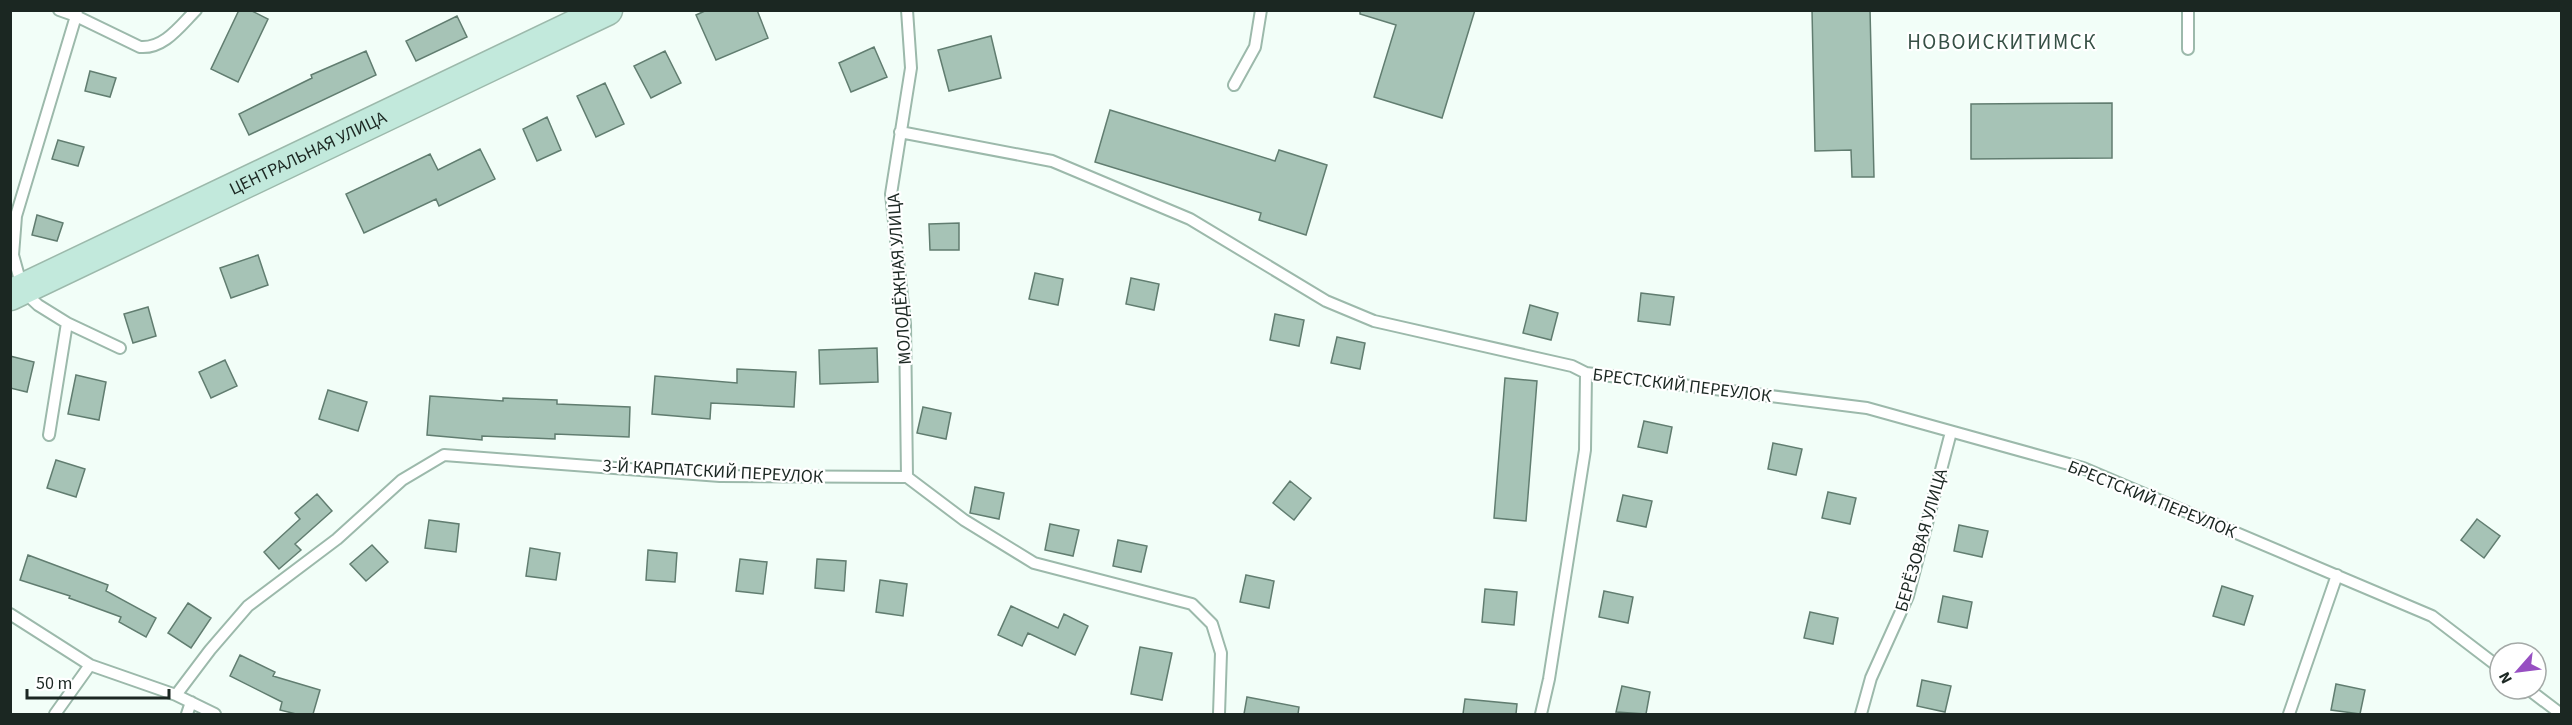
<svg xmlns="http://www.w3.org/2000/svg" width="2572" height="725" font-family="'Source Sans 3',sans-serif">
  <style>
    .building { fill: #a6c3b6; stroke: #617d70; stroke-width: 1.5 }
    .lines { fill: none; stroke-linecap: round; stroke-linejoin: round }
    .lane-casing { stroke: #9cb9ab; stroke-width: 14 }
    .secondary-casing { stroke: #9cb9ab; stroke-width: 33 }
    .lane { stroke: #fff; stroke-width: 10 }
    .secondary { stroke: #c2e9dc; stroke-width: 30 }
    .labels { text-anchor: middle; stroke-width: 4.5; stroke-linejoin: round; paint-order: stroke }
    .street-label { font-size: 18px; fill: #1b2722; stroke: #fff }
    .quarter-label { font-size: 21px; letter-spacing: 1.5px; fill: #365045; stroke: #fff }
  </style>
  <rect width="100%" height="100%" fill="#f2fef8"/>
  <path class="building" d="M239 10H250L268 19 238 82 211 69Z
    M707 10H757L768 38 716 60 696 15Z
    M1360 10H1475L1442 118 1374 97 1396 25 1360 14Z
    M1812 10H1870L1874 177H1852L1851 150 1815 151Z
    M457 16 467 37 416 61 406 41Z
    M991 36 1001 78 949 91 938 50Z
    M874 47 887 77 851 92 839 63Z
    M366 51 376 75 249 135 239 114 312 78 311 75Z
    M665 51 681 83 651 98 634 66Z
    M90 71 116 78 110 97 85 91Z
    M605 83 624 124 596 137 577 96Z
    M2112 103V158L1971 159V104Z
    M1110 110 1275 161 1279 150 1327 165 1306 235 1259 220 1261 213 1095 162Z
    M547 117 561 150 537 161 523 129Z
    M58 140 84 147 78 166 52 159Z
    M480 149 495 179 439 206 436 199 364 233 346 194 430 154 438 170Z
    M37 215 63 223 57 241 32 235Z
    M959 223V250H930L929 224Z
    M258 255 268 285 231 298 220 268Z
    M1035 273 1063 279 1058 305 1029 299Z
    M1131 278 1159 284 1154 310 1126 304Z
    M1641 293 1674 297 1670 325 1638 321Z
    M1530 305 1558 313 1551 340 1523 333Z
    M148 307 156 336 133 343 124 314Z
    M1275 314 1304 320 1299 346 1270 340Z
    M1337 337 1365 343 1360 369 1331 363Z
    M877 348 878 382 820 384 819 350Z
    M10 356 34 362 27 392 10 388Z
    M225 360 237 386 211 398 199 372Z
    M737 369 796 372 794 407 711 403 710 419 652 414 655 376 737 383Z
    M76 375 106 382 99 420 68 414Z
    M1505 378 1537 381 1526 521 1494 518Z
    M328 390 367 402 358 431 319 419Z
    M430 396 503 401V398L557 400V404L630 407 629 437 555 434V439L482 436V440L427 435Z
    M923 407 951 413 946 439 917 433Z
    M1644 421 1672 427 1667 453 1638 447Z
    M1773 443 1802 449 1796 475 1768 469Z
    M56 460 85 469 76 497 47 488Z
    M1290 481 1311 498 1294 520 1273 503Z
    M975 487 1004 493 999 519 970 513Z
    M1828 492 1856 498 1850 524 1822 518Z
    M317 494 332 511 295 544 301 550 279 569 264 552 300 519 295 513Z
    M1623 495 1652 501 1646 527 1617 521Z
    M2477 519 2500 536 2484 558 2461 540Z
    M429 520 459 524 456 552 425 548Z
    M1050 524 1079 530 1073 556 1045 550Z
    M1959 525 1988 531 1982 557 1954 551Z
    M1118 540 1147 546 1141 572 1113 566Z
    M372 545 388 562 366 581 350 564Z
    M530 548 560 553 556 580 526 576Z
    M648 550 677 553 675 582 646 580Z
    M28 555 108 585 106 591 156 618 146 637 119 622 121 617 69 598 70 596 20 580Z
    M740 559 767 562 763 594 736 591Z
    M817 559 846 561 844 591 815 588Z
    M1246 575 1274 581 1269 608 1240 602Z
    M880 580 907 584 903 616 876 612Z
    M2222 586 2253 596 2244 625 2213 616Z
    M1485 589 1517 592 1514 625 1482 622Z
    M1604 591 1633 597 1628 623 1599 617Z
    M1943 596 1972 602 1967 628 1938 622Z
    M188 603 211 618 191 648 168 633Z
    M1011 606 1058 628 1064 614 1088 626 1075 655 1028 633 1022 646 998 635Z
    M1810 612 1838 618 1833 644 1804 638Z
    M1140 647 1172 653 1162 700 1131 694Z
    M240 655 275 672 273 676 320 690 313 714H296L280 710 282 702 230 676Z
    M1922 680 1951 686 1945 712 1917 706Z
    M2336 684 2365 690 2360 714 2331 710Z
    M1622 686 1650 692 1646 714 1616 712Z
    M1247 697 1299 707 1298 714H1244Z
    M1465 699 1517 704 1516 714H1463Z"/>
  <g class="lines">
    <defs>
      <path id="lane" d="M59 10 76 16 77 10
        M907 10 911 68 891 194 905 324 907 477
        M2188 49V10
        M1234 85 1255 47 1261 10
        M900 132 1052 161 1190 219 1326 301 1374 321 1572 366 1586 373 1867 408 2083 468 2432 616 2500 668
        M120 348 67 323 38 305 23 291 13 255 16 216 76 16 140 47C164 49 180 26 196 10
        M49 435 67 323
        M10 614 90 665 176 695 215 714
        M2528 689 2561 714
        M176 695 210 650 248 606 337 539 402 480 444 455 720 476 907 477 964 520 1034 563 1192 604 1212 624 1221 653 1219 714
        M55 714 90 665
        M187 714 191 702
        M1541 714 1549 679 1585 450 1586 373
        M1861 714 1871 678 1908 596 1951 432
        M2289 714 2337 575"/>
      <g id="secondary">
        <path id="s1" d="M10 295 607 10"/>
      </g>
    </defs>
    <use href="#lane" class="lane-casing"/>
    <use href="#secondary" class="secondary-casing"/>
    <use href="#lane" class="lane"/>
    <use href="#secondary" class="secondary"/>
  </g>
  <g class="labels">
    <g class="street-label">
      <text dy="6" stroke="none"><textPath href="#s1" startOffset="330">ЦЕНТРАЛЬНАЯ УЛИЦА</textPath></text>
      <text transform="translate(899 279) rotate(-94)" y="6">МОЛОДЁЖНАЯ УЛИЦА</text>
      <text transform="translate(1682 385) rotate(7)" y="6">БРЕСТСКИЙ ПЕРЕУЛОК</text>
      <text transform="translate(713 471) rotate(3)" y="6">3-Й КАРПАТСКИЙ ПЕРЕУЛОК</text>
      <text transform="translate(2152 499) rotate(22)" y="6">БРЕСТСКИЙ ПЕРЕУЛОК</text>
      <text transform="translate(1921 540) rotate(-74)" y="6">БЕРЁЗОВАЯ УЛИЦА</text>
    </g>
    <g class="quarter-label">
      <text x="2002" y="49">НОВОИСКИТИМСК</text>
    </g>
  </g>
  <rect width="2572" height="725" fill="none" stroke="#1b2722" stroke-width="24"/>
  <g transform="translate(2518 671) rotate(242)"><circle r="28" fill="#ffffff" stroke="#a4a9a7" stroke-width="1.5"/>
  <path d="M0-4.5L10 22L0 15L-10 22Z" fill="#974fc2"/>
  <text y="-9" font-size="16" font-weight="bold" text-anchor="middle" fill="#1b2722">N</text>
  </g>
  <path d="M27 689v9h142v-9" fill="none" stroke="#1b2722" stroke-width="3"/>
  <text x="36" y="689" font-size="18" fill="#1b2722" stroke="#ffffff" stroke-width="4.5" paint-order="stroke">50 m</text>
</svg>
